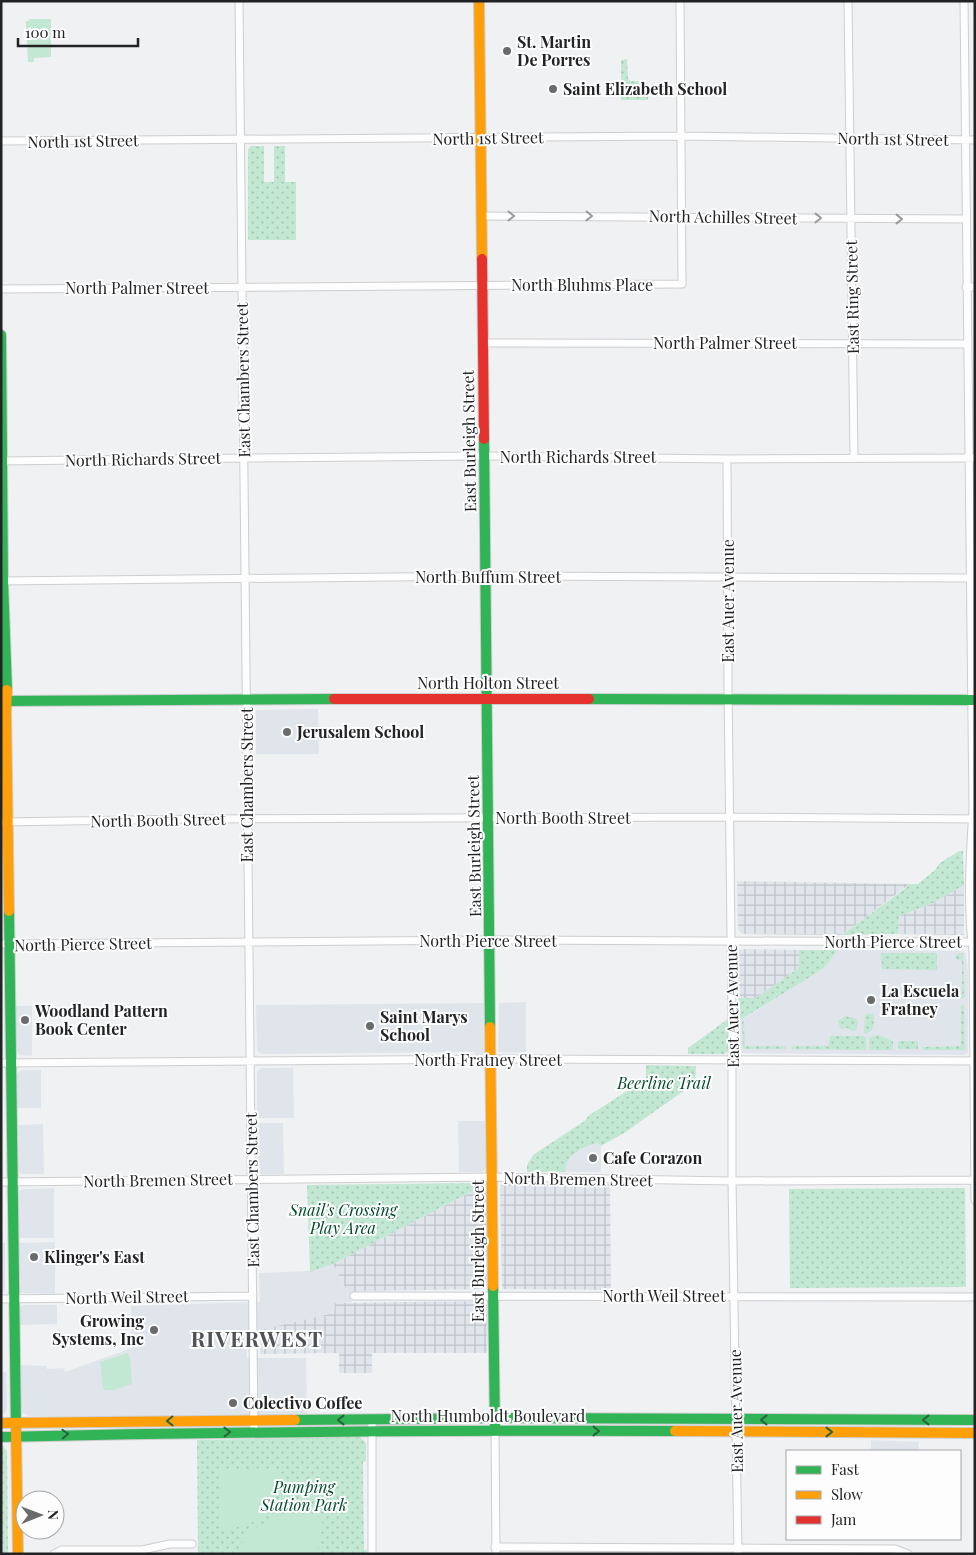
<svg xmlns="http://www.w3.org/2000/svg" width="976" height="1555" font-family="'Playfair Display',serif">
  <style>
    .built { fill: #e0e5ec }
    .industrial { fill: url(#industrial-grid) }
    .grass { fill: url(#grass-dots) }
    .garden { fill: #c2e7d2 }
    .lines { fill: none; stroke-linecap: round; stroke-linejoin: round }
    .street-casing { stroke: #cdced0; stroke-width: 9 }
    .fast-casing { stroke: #cdced0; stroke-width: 12 }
    .slow-casing { stroke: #cdced0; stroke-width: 12 }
    .jam-casing { stroke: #cdced0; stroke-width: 12 }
    .street { stroke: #fdfdfd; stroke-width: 7 }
    .fast { stroke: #30b455; stroke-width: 10 }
    .slow { stroke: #ff9f0a; stroke-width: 10 }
    .jam { stroke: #e5322d; stroke-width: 10 }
    .oneway { stroke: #9a9b9c }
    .oneway2 { stroke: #28643b }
    .poi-dot { fill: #6a6b6d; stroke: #fdfdfe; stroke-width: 2 }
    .labels { text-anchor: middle; stroke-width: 4; stroke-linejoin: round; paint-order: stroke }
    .poi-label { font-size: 16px; font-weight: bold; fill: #222325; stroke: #fdfdfe; text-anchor: start }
    .street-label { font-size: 16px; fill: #222325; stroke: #fdfdfe }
    .park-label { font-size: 16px; font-style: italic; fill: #004929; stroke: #fdfdfe }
    .district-label { font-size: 21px; font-weight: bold; letter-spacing: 1px; fill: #505257; stroke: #fdfdfe }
  </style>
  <defs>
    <pattern id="industrial-grid" width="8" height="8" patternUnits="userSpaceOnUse" patternTransform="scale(1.25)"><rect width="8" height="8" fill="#e0e5ec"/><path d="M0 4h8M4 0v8" fill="none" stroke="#c0c4ca"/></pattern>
    <pattern id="grass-dots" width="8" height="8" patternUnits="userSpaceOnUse" patternTransform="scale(1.25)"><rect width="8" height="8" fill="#c2e7d2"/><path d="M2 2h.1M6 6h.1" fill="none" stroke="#a6c6b4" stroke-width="1.8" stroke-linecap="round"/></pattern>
  </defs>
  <rect width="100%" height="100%" fill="#eff1f3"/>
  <path class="built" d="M318 709 319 754H256V710Z
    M836 950 964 951 966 954 968 973V1053L963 1055 741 1053 739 1049V1019L745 1018 823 969 835 953Z
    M526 1002V1053L498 1052 499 1003Z
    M484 1003V1047L486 1050 483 1054H476L473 1052 262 1054 258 1052 257 1049 256 1005Z
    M16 1006H32V1056L19 1055 16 1051Z
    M261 1068H293L294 1118H257V1072Z
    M21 1070H41V1108H17L16 1075Z
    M458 1121H485L486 1166 485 1170 482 1172H459Z
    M257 1123H283L284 1174H262L258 1171Z
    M43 1124 44 1174H21L17 1170V1125Z
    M597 1143 601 1146V1172H566L567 1162 575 1154 592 1144Z
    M54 1188V1238H18L19 1191 23 1189Z
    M55 1242V1294L21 1293 18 1289V1243Z
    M1 1243H5V1290L1 1294Z
    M333 1264 352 1302 335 1303 334 1313 246 1334 247 1358H306L307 1414 243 1416H29L21 1412V1365L47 1366V1369L64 1368 65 1372 132 1348 131 1306 260 1302 259 1273 310 1271Z
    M23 1305H57V1324L19 1325V1308Z
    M1 1372H6L7 1407 5 1413 1 1415Z
    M871 1440 919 1442V1451H871Z"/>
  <path class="industrial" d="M737 881 908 884 907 886 842 935 742 934 738 930Z
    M964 885V935L898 934 899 916 931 904Z
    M743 949 799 950V968L756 998H738V954L739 951Z
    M507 1183 610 1184 611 1290 502 1289 500 1188 502 1184Z
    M484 1185 486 1188 487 1285 485 1289 359 1291 349 1295 333 1264Z
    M482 1301 487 1305V1353H372V1373H339V1353L260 1354V1330L334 1313 335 1303Z"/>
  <path class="grass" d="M627 59 628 79 630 81H644V83H647L648 100H621V60Z
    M251 146H264V182H274V146H285V182H296V240H248V150Z
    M959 851H963L964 885 931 904 899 916 898 934 842 935 907 887 908 884H918L935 870 940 863Z
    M799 950H836V953L823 969 742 1019 744 1023 745 1046H786V1049H744L743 1048 742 1019H739L738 998H756L799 968Z
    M881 953H937V970L882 969Z
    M963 953 965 997 961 999H953L954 996 962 995V961L956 959V954Z
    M961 1005H964L965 1050H923L922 1047H924L961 1046Z
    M865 1014H874C874 1024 875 1031 864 1034Z
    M845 1016 855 1018 858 1021 856 1030 851 1031 848 1028 842 1029 840 1028 838 1021Z
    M728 1019V1050L725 1054H688V1048Z
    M879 1035 893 1041V1050H869V1038L873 1036Z
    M830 1036H863L866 1038V1050L792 1049V1046H829Z
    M898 1041H918V1049H898Z
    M646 1065 696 1066 695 1083 624 1133 601 1146 597 1143C588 1145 570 1154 567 1163 566 1166 566 1169 566 1172H527V1165L533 1155 586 1120 588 1116 646 1079Z
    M479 1183 484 1185 333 1264 310 1272 307 1185Z
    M965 1188 966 1287 790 1288 789 1189Z
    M360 1437 366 1443V1461L363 1462 364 1550H367V1554H198L197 1440Z
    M1 1443 7 1451 8 1554H1Z"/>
  <path class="garden" d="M29 19H51V57L34 58V62H28L26 21H29Z
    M128 1353 130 1358 132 1384 114 1390H104C101 1380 102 1372 100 1362Z
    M221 1469H280C278 1510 261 1526 221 1530Z
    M299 1513 323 1518 317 1554H235L248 1533 275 1516Z"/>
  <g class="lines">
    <defs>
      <path id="street" d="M239 1 254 1432
        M848 1 854 457
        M964 1 973 809C970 857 967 905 973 952L975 1200
        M1 141 681 136 975 140
        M481 216 965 219
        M966 287H975
        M1 289 682 284 680 1
        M483 343 967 344
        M727 459 728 686 732 1017V1181L738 1554
        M1 461 244 458 484 456 727 459 975 458
        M1 581 486 576 974 578
        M1 822 200 819 730 817 975 819
        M1 944 490 940 974 942
        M1 1063 502 1059 975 1061
        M1 1182 493 1177 732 1181 975 1180
        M354 1296 975 1297
        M1 1299 253 1296
        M372 1420V1554
        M495 1430 496 1554
        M495 1547 895 1549 908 1554
        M54 1554 62 1550H142L170 1544H192"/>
      <path id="fast" d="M1 335 3 581 7 690
        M484 439 490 1027
        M589 699 975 700
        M1 701 334 699
        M9 911 16 1429
        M493 1286 495 1430
        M295 1420 509 1418 975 1420
        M1 1437C226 1432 450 1430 675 1431"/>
      <path id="slow" d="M479 1 482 259
        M7 690 6 712 9 911
        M490 1027 493 1286
        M1 1423 295 1420
        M16 1429 18 1554
        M675 1431 975 1433"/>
      <path id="jam" d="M482 259 484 439
        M334 699H589"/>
    </defs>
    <use href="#street" class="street-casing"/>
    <use href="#fast" class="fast-casing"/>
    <use href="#slow" class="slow-casing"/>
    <use href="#jam" class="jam-casing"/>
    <use href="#street" class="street"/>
    <use href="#fast" class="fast"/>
    <use href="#slow" class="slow"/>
    <use href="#jam" class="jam"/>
  </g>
  <defs><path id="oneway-chevron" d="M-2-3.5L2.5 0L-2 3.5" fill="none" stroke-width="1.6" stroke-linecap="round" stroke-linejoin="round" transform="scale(1.25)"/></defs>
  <g class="oneway">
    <use href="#oneway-chevron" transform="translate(511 216)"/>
    <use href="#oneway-chevron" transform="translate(589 216) rotate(1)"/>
    <use href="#oneway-chevron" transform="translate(818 218)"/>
    <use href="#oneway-chevron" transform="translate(899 219)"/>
  </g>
  <g class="oneway2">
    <use href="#oneway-chevron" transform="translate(341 1420) rotate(180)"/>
    <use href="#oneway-chevron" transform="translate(764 1420) rotate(-180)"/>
    <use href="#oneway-chevron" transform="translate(926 1420) rotate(-180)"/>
    <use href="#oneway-chevron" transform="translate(170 1421) rotate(179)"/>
    <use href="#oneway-chevron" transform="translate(596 1431)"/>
    <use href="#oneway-chevron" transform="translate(227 1432) rotate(-1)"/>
    <use href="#oneway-chevron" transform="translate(829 1432)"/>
    <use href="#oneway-chevron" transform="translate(65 1434) rotate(-2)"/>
  </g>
  <g class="poi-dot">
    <circle cx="507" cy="51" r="5"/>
    <circle cx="553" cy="89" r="5"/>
    <circle cx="287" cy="732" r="5"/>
    <circle cx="871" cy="1000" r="5"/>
    <circle cx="25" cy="1020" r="5"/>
    <circle cx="370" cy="1026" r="5"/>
    <circle cx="593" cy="1158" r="5"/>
    <circle cx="34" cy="1257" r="5"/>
    <circle cx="154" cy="1330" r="5"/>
    <circle cx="233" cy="1403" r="5"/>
  </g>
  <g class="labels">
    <g class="poi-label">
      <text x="517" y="48">St. Martin<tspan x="517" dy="18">De Porres</tspan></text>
      <text x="563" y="95">Saint Elizabeth School</text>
      <text x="297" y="738">Jerusalem School</text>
      <text x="881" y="997">La Escuela<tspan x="881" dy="18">Fratney</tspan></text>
      <text x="35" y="1017">Woodland Pattern<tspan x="35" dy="18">Book Center</tspan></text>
      <text x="380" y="1023">Saint Marys<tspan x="380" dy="18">School</tspan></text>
      <text x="603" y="1164">Cafe Corazon</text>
      <text x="44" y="1263">Klinger's East</text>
      <text x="144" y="1327" text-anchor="end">Growing<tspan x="144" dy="18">Systems, Inc</tspan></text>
      <text x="243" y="1409">Colectivo Coffee</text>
    </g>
    <g class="street-label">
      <text transform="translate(488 138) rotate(-1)" y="6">North 1st Street</text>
      <text transform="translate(893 139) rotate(1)" y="6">North 1st Street</text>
      <text transform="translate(83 141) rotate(-1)" y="6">North 1st Street</text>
      <text transform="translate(723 217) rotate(1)" y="6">North Achilles Street</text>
      <text x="582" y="291">North Bluhms Place</text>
      <text x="137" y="294">North Palmer Street</text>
      <text transform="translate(852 297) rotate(-91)" y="6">East Ring Street</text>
      <text x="725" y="349">North Palmer Street</text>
      <text transform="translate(243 380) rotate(-91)" y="6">East Chambers Street</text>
      <text transform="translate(469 441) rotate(-91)" y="6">East Burleigh Street</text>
      <text x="578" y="463">North Richards Street</text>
      <text transform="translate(143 459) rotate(-1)" y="6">North Richards Street</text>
      <text x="488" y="583">North Buffum Street</text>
      <text transform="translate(728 601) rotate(-90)" y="6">East Auer Avenue</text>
      <text x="488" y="689">North Holton Street</text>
      <text transform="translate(247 785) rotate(-90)" y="6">East Chambers Street</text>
      <text x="563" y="824">North Booth Street</text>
      <text transform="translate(158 820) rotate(-1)" y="6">North Booth Street</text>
      <text transform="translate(474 846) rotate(-91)" y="6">East Burleigh Street</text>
      <text x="488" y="947">North Pierce Street</text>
      <text x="893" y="948">North Pierce Street</text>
      <text transform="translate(83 944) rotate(-1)" y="6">North Pierce Street</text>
      <text transform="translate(732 1006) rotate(-91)" y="6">East Auer Avenue</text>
      <text x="488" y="1066">North Fratney Street</text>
      <text transform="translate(578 1179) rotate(1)" y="6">North Bremen Street</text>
      <text transform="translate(158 1180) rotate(-1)" y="6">North Bremen Street</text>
      <text transform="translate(252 1190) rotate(-91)" y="6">East Chambers Street</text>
      <text transform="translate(478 1251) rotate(-90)" y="6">East Burleigh Street</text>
      <text x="664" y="1302">North Weil Street</text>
      <text transform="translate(127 1297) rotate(-1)" y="6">North Weil Street</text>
      <text transform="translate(736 1411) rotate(-91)" y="6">East Auer Avenue</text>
      <text x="488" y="1422">North Humboldt Boulevard</text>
    </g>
    <g class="park-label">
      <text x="664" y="1089">Beerline Trail</text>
      <text x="343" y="1216">Snail's Crossing<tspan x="343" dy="18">Play Area</tspan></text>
      <text x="304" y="1493">Pumping<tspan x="304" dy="18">Station Park</tspan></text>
    </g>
    <g class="district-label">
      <text x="257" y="1347">RIVERWEST</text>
    </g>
  </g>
  <rect width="976" height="1555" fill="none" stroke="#222325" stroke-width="5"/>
  <rect x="786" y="1450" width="175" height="90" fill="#fdfdfe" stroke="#a5a6a7"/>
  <rect x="796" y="1466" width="25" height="8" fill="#30b455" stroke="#a5a6a7"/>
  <text x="831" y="1475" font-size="15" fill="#222325">Fast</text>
  <rect x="796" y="1491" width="25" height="8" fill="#ff9f0a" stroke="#a5a6a7"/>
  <text x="831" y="1500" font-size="15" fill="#222325">Slow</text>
  <rect x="796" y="1516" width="25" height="8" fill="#e5322d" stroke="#a5a6a7"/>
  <text x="831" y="1525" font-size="15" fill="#222325">Jam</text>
  <g transform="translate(40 1515) rotate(89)"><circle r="24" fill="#fdfdfe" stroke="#a5a6a7"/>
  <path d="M0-4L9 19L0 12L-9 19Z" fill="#6a6b6d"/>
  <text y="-8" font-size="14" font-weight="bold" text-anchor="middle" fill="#222325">N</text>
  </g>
  <path d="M18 38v8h120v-8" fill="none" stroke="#222325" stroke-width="2.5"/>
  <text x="25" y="38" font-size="15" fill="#222325" stroke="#fdfdfe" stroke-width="4" paint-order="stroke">100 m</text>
</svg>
